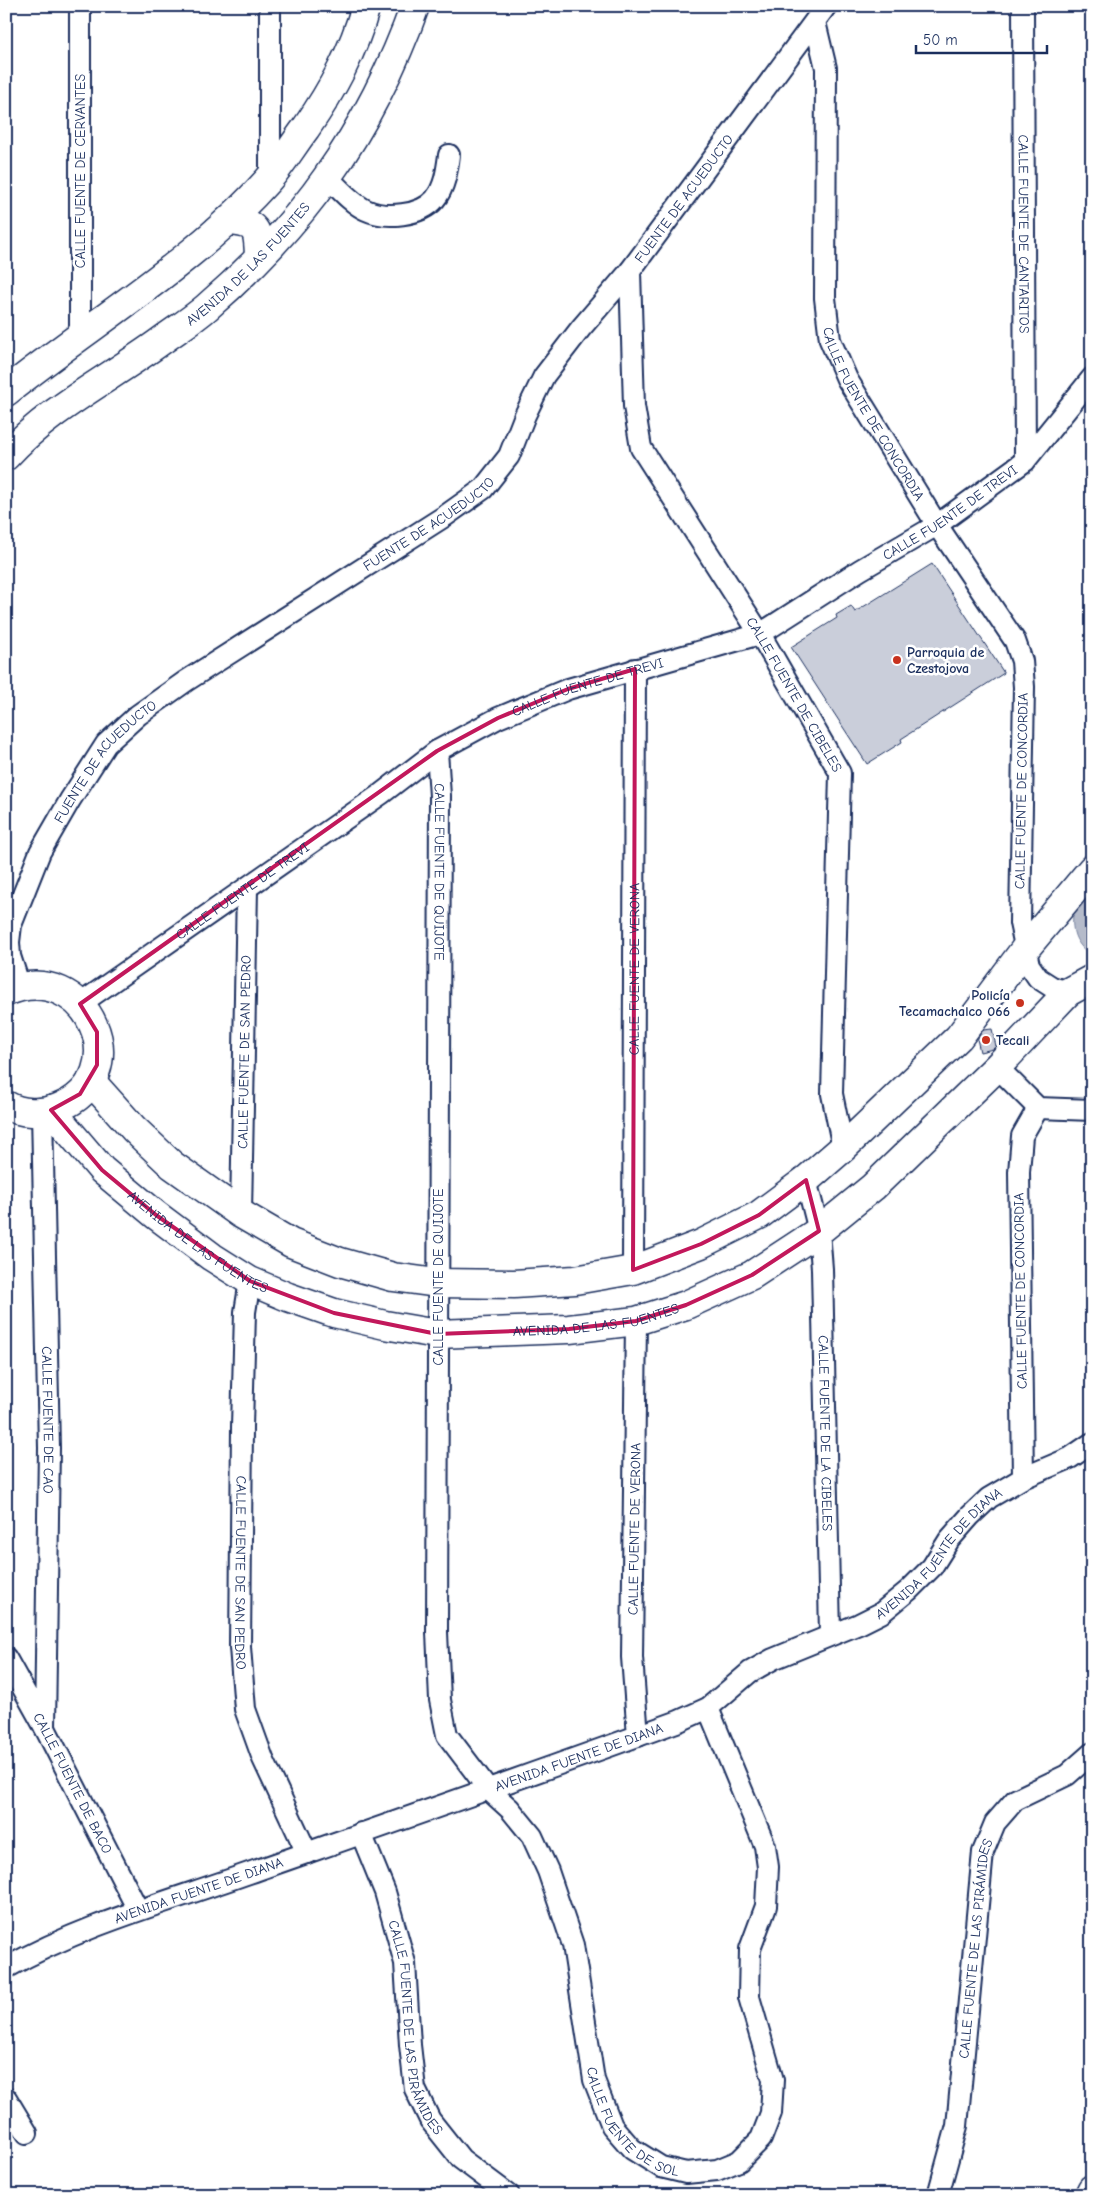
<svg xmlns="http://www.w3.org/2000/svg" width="1098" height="2201" font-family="'Comic Neue',sans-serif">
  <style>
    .water { fill: #b5bbca; stroke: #77839f }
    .building { fill: #caceda; stroke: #1b2f5e }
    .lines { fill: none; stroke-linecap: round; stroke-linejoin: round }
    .street-casing { stroke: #1b2f5e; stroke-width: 24 }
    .secondary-casing { stroke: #1b2f5e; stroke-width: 31 }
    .street { stroke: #fff; stroke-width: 20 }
    .secondary { stroke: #fff; stroke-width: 28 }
    .marked { fill: none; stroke: #c2185b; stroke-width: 4; stroke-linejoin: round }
    .poi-dot { fill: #c8321e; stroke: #fff; stroke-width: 2 }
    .labels { text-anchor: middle; stroke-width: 5; stroke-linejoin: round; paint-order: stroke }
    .street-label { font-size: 14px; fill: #1b2f5e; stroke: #fff }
    .poi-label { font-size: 14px; font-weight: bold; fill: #1b2f5e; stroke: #fff; text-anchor: start }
  </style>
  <rect width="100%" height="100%" fill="#fff"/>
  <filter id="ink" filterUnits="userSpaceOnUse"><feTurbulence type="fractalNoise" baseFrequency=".02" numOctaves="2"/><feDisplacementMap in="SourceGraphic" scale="10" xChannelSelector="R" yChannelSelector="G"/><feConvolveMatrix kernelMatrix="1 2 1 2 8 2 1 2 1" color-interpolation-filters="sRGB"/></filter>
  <g filter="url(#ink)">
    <path class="water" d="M1092 890V956C1072 942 1070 926 1075 903Z"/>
    <path class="building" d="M932 564 1004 673 901 739 902 742 867 764 791 647 837 618 836 615 851 606 855 612Z
      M992 1029 996 1046 993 1049 980 1052 977 1039 983 1030Z"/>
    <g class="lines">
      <defs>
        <g id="street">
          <path d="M80 6V335"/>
          <path id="s1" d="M1023 6 1025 461"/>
          <path id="s2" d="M815 22 826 68 825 298 830 340 847 379 937 525 1015 641 1022 661 1024 687 1020 923 1029 965 1038 978 1052 987 1068 992"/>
          <path d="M327 177C339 188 351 203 366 210 385 219 421 216 435 199 445 187 447 170 449 155"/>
          <path d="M270 179V6"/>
          <path id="s3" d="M630 271 634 406 641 448 760 634 840 773 832 1094 843 1148"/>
          <path id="s4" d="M437 751 440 796 437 1632 440 1700 447 1735 488 1789 510 1809 532 1836 548 1871 573 1945 594 2080 612 2126 632 2149 661 2167 686 2173 717 2170 739 2161 761 2139 771 2113 773 2080 749 1997 750 1949 766 1906 768 1867 765 1846 708 1708"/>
          <path id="s5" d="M20 987 10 956 9 942 11 925 40 852 70 800 106 744 138 715 186 681 445 516 483 489 509 456 525 415 544 376 581 328 630 271 826 6"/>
          <path id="s6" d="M80 1004 381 794 437 751 498 718 568 689 760 634 860 570 937 525 1025 461 1092 378"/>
          <path d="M997 1067 1038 1108 1092 1110"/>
          <path id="s7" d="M42 1112 49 1448 45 1728"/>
          <path id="s8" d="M806 1180 819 1231 822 1269 830 1634"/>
          <path id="s9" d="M241 1214 247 888"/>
          <path id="s10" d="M633 1270 635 669"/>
          <path id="s11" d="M250 1281 245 1312 242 1427 240 1647 245 1709 263 1759 307 1853"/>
          <path d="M636 1321 632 1657 638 1736"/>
          <path d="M1023 1478 1019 1172 1022 1136 1038 1108"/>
          <path id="s12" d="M6 1658 45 1728 138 1910"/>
          <path id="s13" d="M361 1833 385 1892 405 1963 410 2045 415 2089 430 2120 461 2159 509 2195"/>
          <path id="s14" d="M6 1968C82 1925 167 1902 249 1873 392 1823 536 1773 679 1721L708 1708 750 1672 773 1659 859 1624 881 1613 909 1590 932 1567 949 1540 970 1516 989 1498 1023 1478 1070 1458 1092 1443"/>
          <path d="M6 2098 27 2133"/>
          <path id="s15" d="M938 2195 957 2126 983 1852 995 1823 1015 1800 1067 1775 1092 1753"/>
        </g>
        <g id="secondary">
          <path d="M228 221C257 223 258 229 259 256"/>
          <path d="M6 392C93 322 193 264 268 180 282 164 293 145 306 128 333 89 353 52 366 6"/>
          <path id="s16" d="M6 456C50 408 109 379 161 341 176 330 192 320 206 308 249 271 295 223 327 177 363 127 394 65 415 6"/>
          <path d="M6 992C88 957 139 1076 58 1108 42 1114 21 1114 6 1105"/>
          <path d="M91 1081 134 1129 172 1165 241 1214 291 1243 340 1262 393 1277 437 1283 514 1284 575 1280 633 1270 701 1244 759 1215 806 1180 843 1148 959 1037 1025 949 1092 869"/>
          <path id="s17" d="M51 1110 102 1170 156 1215 212 1257 250 1281 288 1297 334 1313 385 1325 437 1334 569 1329 636 1321 686 1305 752 1275 819 1231 873 1187 997 1067 1068 992 1092 979"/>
          <path d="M1089 2195 1092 2189"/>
        </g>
      </defs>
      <use href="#street" class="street-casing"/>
      <use href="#secondary" class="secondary-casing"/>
      <use href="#street" class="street"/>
      <use href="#secondary" class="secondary"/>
    </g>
  </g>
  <path class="marked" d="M635 669 633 1270 701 1244 759 1215 806 1180 819 1231 752 1275 686 1305 636 1321 569 1329 437 1334 334 1313 250 1281 156 1215 102 1170 51 1110 80 1094 97 1065V1032L80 1004 437 751 498 718 568 689Z"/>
  <g class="poi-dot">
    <circle cx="897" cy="660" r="5"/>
    <circle cx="1020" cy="1003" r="5"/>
    <circle cx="986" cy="1040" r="5"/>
  </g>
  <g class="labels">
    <g class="street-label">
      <text transform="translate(80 171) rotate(-90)" y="5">CALLE FUENTE DE CERVANTES</text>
      <text dy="5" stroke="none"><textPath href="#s5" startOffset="1080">FUENTE DE ACUEDUCTO</textPath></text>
      <text dy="5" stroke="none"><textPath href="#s1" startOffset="228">CALLE FUENTE DE CANTARITOS</textPath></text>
      <text dy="5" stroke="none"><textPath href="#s16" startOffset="310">AVENIDA DE LAS FUENTES</textPath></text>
      <text dy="5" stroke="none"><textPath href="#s2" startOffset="405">CALLE FUENTE DE CONCORDIA</textPath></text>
      <text dy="5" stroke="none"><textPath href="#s6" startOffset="1008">CALLE FUENTE DE TREVI</textPath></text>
      <text dy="5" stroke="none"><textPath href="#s5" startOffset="660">FUENTE DE ACUEDUCTO</textPath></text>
      <text dy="5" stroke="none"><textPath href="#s6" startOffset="602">CALLE FUENTE DE TREVI</textPath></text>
      <text dy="5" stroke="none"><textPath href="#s3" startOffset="468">CALLE FUENTE DE CIBELES</textPath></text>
      <text dy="5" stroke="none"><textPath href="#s5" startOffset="255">FUENTE DE ACUEDUCTO</textPath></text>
      <text transform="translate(1021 791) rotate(-89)" y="5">CALLE FUENTE DE CONCORDIA</text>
      <text dy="5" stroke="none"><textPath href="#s4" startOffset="121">CALLE FUENTE DE QUIJOTE</textPath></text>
      <text dy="5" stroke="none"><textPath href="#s6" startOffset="198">CALLE FUENTE DE TREVI</textPath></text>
      <text dy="5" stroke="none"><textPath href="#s10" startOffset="301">CALLE FUENTE DE VERONA</textPath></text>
      <text dy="5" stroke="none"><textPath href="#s9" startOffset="162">CALLE FUENTE DE SAN PEDRO</textPath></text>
      <text dy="5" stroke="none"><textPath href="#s17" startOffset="199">AVENIDA DE LAS FUENTES</textPath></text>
      <text transform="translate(438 1277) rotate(-90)" y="5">CALLE FUENTE DE QUIJOTE</text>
      <text transform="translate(1020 1291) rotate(-91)" y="5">CALLE FUENTE DE CONCORDIA</text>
      <text dy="5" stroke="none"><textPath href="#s17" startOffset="619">AVENIDA DE LAS FUENTES</textPath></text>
      <text dy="5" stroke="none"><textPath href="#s7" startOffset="308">CALLE FUENTE DE CAO</textPath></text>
      <text dy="5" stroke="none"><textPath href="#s8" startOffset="255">CALLE FUENTE DE LA CIBELES</textPath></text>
      <text transform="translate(634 1529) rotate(-89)" y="5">CALLE FUENTE DE VERONA</text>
      <text dy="5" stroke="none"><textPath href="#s14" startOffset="1032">AVENIDA FUENTE DE DIANA</textPath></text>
      <text dy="5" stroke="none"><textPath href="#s11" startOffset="292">CALLE FUENTE DE SAN PEDRO</textPath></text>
      <text dy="5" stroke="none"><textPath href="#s14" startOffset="611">AVENIDA FUENTE DE DIANA</textPath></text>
      <text dy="5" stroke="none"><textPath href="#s12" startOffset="142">CALLE FUENTE DE BACO</textPath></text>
      <text dy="5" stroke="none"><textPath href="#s14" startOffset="208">AVENIDA FUENTE DE DIANA</textPath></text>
      <text dy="5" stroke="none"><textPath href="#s15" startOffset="250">CALLE FUENTE DE LAS PIRÁMIDES</textPath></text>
      <text dy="5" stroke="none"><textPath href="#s13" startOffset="204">CALLE FUENTE DE LAS PIRÁMIDES</textPath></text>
      <text dy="5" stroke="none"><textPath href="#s4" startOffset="1430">CALLE FUENTE DE SOL</textPath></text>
    </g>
    <g class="poi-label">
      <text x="907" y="657">Parroquia de<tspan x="907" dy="16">Czestojova</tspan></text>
      <text x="1010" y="1000" text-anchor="end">Policía<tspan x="1010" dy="16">Tecamachalco 066</tspan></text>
      <text x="996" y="1045">Tecali</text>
    </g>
  </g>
  <rect width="1098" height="2201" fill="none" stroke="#fff" stroke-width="25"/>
  <rect x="12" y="12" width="1073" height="2176" fill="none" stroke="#1b2f5e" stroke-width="2" filter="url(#ink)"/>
  <path d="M916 45v8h131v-8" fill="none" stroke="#1b2f5e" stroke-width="2.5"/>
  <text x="923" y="45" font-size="15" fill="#1b2f5e" stroke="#ffffff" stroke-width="4" paint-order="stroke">50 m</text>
</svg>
